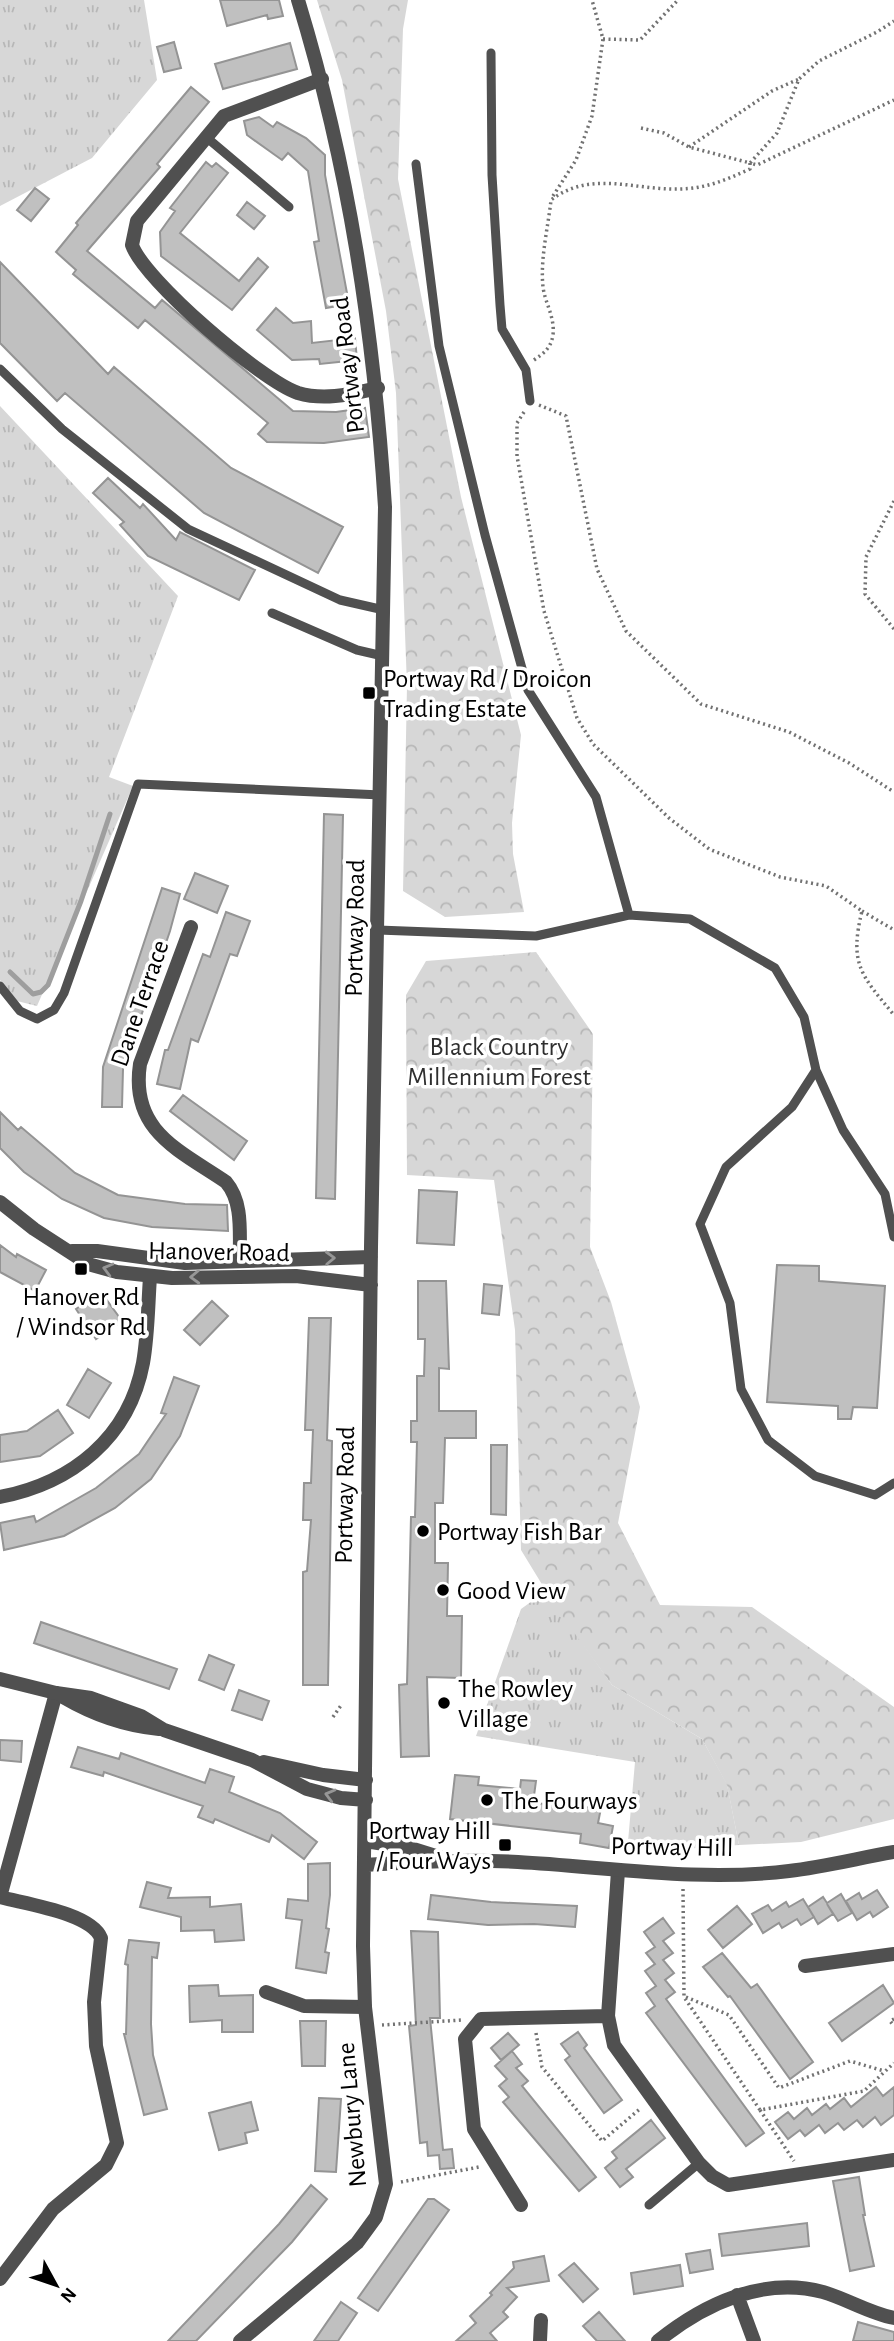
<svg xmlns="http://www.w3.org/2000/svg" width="894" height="2341" font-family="'Alegreya Sans',sans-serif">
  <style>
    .grass { fill: url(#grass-tufts) }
    .forest { fill: url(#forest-crowns) }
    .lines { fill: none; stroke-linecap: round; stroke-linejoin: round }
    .stream { stroke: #9e9e9e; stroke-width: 5 }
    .building { fill: #c0c0c0; stroke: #949494; stroke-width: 2 }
    .path { stroke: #727272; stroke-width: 3.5; stroke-dasharray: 2 3.5; stroke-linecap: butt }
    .service { stroke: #505050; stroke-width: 9 }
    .minor { stroke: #505050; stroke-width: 14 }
    .tertiary { stroke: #505050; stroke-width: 14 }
    .oneway { stroke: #969696 }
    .poi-dot { fill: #000; stroke: #fff; stroke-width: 2.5 }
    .labels { text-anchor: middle; stroke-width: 7; stroke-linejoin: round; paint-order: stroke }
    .street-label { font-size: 26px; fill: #000; stroke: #fff }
    .poi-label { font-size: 26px; fill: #000; stroke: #fff; text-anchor: start }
    .park-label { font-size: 26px; fill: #2e2e2e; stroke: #fff }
  </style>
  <defs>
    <pattern id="grass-tufts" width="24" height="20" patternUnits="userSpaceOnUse" patternTransform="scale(1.75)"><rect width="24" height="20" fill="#d7d7d7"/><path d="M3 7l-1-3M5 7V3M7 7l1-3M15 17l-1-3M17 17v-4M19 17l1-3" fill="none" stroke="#b7b7b7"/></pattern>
    <pattern id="forest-crowns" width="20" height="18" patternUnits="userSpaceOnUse" patternTransform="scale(1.75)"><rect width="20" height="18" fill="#d7d7d7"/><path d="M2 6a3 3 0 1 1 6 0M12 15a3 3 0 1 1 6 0" fill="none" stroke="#b7b7b7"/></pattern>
  </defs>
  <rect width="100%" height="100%" fill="#fff"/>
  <path class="grass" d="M0 0H144L157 80 92 158 0 206Z
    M0 406 178 596 109 777 133 786 37 1006 17 1001 0 980Z
    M546 1591 612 1685 702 1739 727 1784 739 1845 627 1853 635 1762 476 1736 521 1609Z"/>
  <path class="forest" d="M317 0H408L403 29 398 179 461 497 521 735 512 823 513 854 524 912 445 917 403 891 407 686 396 393 386 311 342 80Z
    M536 952 593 1034 590 1247 611 1302 640 1407 618 1523 660 1605 752 1607 894 1707V1819L801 1842 739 1845 727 1785 702 1739 612 1685 557 1609 521 1550 515 1330 494 1180 407 1175 406 995 426 961Z"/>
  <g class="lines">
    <path class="stream" d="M10 972 33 994 41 992 48 985 81 901 110 814"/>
  </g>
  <path class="building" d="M220 0H279L283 16 268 19 267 15 227 26Z
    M174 42 181 68 164 72 157 47Z
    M290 43 297 69 223 89 215 64Z
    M191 87 209 102 157 164 160 167 87 251 155 308 162 300 293 411 336 412 365 408 369 437 324 443 267 442 258 434 268 423 145 320 138 328 73 274 76 270 56 252 78 225 76 223Z
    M259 117 273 127 277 122 306 138 325 155V175L349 304 326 308 314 242 319 241 308 171 288 153 282 160 247 135 244 121Z
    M206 162 212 167 216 163 228 173 180 233 239 281 258 258 268 267 232 310 161 256 160 232 175 211 170 208Z
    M35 188 49 199 31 221 17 210Z
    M247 202 265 216 254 229 237 215Z
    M0 262 108 374 114 367 231 468 343 527 318 573 204 513 65 393 57 401 0 343Z
    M276 308 293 323 311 321 312 343 355 338 357 360 320 364 319 359 292 360 257 330Z
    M108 478 140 508 143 504 176 540 180 532 255 570 239 600 148 556 120 525 124 522 93 493Z
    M324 814 343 815 335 1199 316 1198Z
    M195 873 228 886 217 913 184 899Z
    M162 888 180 894 170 931 123 1069 122 1107H102L103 1067Z
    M226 912 250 921 237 956 230 954 198 1042 191 1039 180 1089 157 1084 165 1050H168L203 954 210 957Z
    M183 1095 247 1141 234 1160 170 1111Z
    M0 1112 18 1130 21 1127 75 1173 118 1195 185 1204 227 1205 228 1231 152 1227 104 1218 62 1199 24 1172 0 1148Z
    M419 1190 457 1192 454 1245 417 1243Z
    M0 1245 16 1257 17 1254 46 1270 35 1291 0 1272Z
    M777 1265 819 1266V1281L885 1286 877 1408 853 1407 851 1419H838V1406L767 1402Z
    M418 1281H446L449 1369 439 1368V1411H476V1438H445L443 1503H435V1563H448L447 1616H462L461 1678 427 1677 429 1756 401 1757 399 1685 407 1684 411 1517H415L417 1442H411V1421H417V1376H424L425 1339H418Z
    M484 1284 502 1286 499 1315 482 1313Z
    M101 1292 122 1321 96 1339 76 1309Z
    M212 1301 228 1316 200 1345 184 1330Z
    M309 1318H331L327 1440 332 1441 328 1685H303V1572L307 1571 311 1520H303L304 1483H311L313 1430H305Z
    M88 1369 111 1383 89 1418 67 1405Z
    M174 1377 199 1386 180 1436 151 1479 115 1508 64 1536 4 1550 0 1523 34 1516 36 1522 96 1488 139 1454 166 1414 161 1413Z
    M58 1410 73 1433 40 1456 0 1462V1435L27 1431Z
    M491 1445H507L506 1515 491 1514Z
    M41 1622 177 1669 169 1689 34 1643Z
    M209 1655 234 1665 224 1690 199 1680Z
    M239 1690 269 1701 262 1720 232 1710Z
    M0 1740 22 1741 21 1762 0 1760Z
    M78 1747 119 1759 121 1753 205 1783 210 1769 234 1777 229 1792 280 1813 317 1842 304 1859 272 1835 269 1842 215 1819 213 1823 198 1817 203 1806 104 1772 103 1776 71 1767Z
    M455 1775 479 1777 478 1785 520 1789 521 1780 536 1781 533 1803 601 1808 598 1823 613 1826 609 1848 580 1843 581 1834 450 1819Z
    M330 1863V1895L326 1928 329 1929 325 1952 329 1953 326 1973 296 1968 302 1920 286 1918 288 1899 308 1901V1864Z
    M147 1882 171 1888 168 1898 210 1897V1907L241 1904 244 1940 215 1942 214 1930 181 1931V1917L140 1907Z
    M877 1890 888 1907 873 1917 870 1912 857 1920 846 1901 859 1893 862 1899Z
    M841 1894 852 1913 838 1921 827 1904 833 1914 818 1924 808 1907 823 1897 827 1903Z
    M431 1895 491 1902 577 1906 575 1927 534 1924 488 1925 428 1919Z
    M803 1899 814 1917 801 1925 797 1919 782 1928 779 1923 763 1933 752 1914 768 1905 772 1911 786 1902 789 1907Z
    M737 1906 752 1924 723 1948 708 1930Z
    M663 1918 674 1933 663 1941 673 1953 663 1960 674 1973 665 1980 675 1992 666 1999 764 2133 746 2146 646 2013 655 2006 646 1993 656 1986 645 1971 655 1964 646 1953 655 1947 644 1932Z
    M411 1931 438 1932 440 2018H430L443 2150 452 2149 454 2168 440 2169 439 2155 428 2156 427 2142 420 2143 409 2026 416 2025Z
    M129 1940 159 1943 157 1958 152 1957 151 2024 153 2055 167 2109 144 2115 124 2034H126L128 1965 125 1964Z
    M722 1953 751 1988 757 1984 813 2062 790 2079 730 1996 728 1997 703 1967Z
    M218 1985 219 1996 253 1995V2032H222V2020L190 2022 189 1986Z
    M883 1985 894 2003 842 2041 829 2023Z
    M300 2021H326L325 2066H302Z
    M578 2032 587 2045 584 2048 622 2100 604 2113 565 2060 570 2056 561 2044Z
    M508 2033 519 2045 501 2060 491 2048Z
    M512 2051 522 2064 516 2068 528 2081 522 2086 596 2177 579 2191 503 2102 509 2097 499 2086 507 2079 495 2066Z
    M876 2087 883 2096 894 2087V2115L881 2125 875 2117 863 2127 857 2120 844 2130 838 2123 825 2133 819 2125 805 2136 800 2130 788 2139 775 2122 788 2112 794 2119 807 2108 812 2115 826 2104 830 2109 844 2098 851 2107Z
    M319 2098 341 2099 336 2172 315 2171Z
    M251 2102 258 2130 245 2133 247 2143 219 2150 209 2113Z
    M651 2120 665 2138 626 2169 633 2177 620 2187 605 2168 617 2158 612 2152Z
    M859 2177 865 2215H863L874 2266 850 2271 833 2181Z
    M311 2185 327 2199 292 2242 196 2341H168L279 2224Z
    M428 2199H434L449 2210 378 2311 358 2298Z
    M807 2223 809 2246 722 2256 719 2234Z
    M710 2250 713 2269 690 2273 686 2254Z
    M544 2256 549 2281 507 2288 517 2297 503 2312 508 2317 490 2333 497 2341H456L476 2323 470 2316 492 2295 490 2293 514 2268 513 2262Z
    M574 2263 598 2289 583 2302 559 2275Z
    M680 2265 683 2286 634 2294 631 2273Z
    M341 2302 357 2313 338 2341H314Z
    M599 2312 625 2341H597L583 2326Z
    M858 2322 894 2332V2341H853Z"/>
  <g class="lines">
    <path class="path" d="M603 39 640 40 678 0
      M641 128 664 133 689 147 750 163 777 133 799 79 819 61 877 32 894 21
      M689 147 772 91 799 79
      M553 196 576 160 592 116 603 39 592 0
      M534 360C544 353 551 348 553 335 555 317 545 303 543 287 540 259 548 228 551 200 590 170 634 190 678 189 705 189 726 180 750 169V163L757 165 894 100
      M539 405 566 416 597 569 626 631 701 704 789 732 849 763 894 792
      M524 412 517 423V456L544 611 577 718 593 744 669 818 709 849 780 877 826 886 862 911C849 964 861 975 894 1015
      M894 501 866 557 865 594 894 629
      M862 911 894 930
      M333 1717 342 1704
      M683 1889 684 1997 760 2110 864 2091 894 2063
      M686 1997 729 2015 779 2088 850 2061 884 2071
      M894 2019 890 2021 894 2026
      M382 2025 462 2020
      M536 2033 542 2067 602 2141 641 2108
      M760 2110 794 2161
      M401 2182 479 2167"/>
    <path class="service" d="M491 53 492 175 500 305 502 329 526 370 530 401
      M206 137 289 207
      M416 164 439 346 485 535 528 690 596 797 629 915
      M0 369 62 429 188 529 340 600 384 610
      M272 613 357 650 383 656
      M378 930 536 936 629 915 690 919 775 968 804 1017 816 1070 843 1130 885 1194 894 1237
      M0 986 20 1011 37 1019 54 1010 64 993 138 784 381 795
      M816 1070 792 1107 726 1167 700 1224 730 1303 741 1389 768 1440 815 1476 875 1495 894 1483
      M649 2205 699 2163"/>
    <path class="minor" d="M322 79 224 116 137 221 132 245C144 280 262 381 298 393 325 401 351 394 378 388
      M191 927 140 1064C130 1131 179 1150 226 1182 244 1203 239 1235 240 1261
      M0 1497C72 1483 129 1438 143 1363 148 1335 148 1305 150 1277
      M618 1871 608 2016 614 2045 699 2163 712 2176 728 2185 894 2160
      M805 1966 894 1954
      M266 1992 304 2006 365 2007
      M521 2205 474 2129 465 2039 481 2019 608 2016
      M0 2279 53 2209 106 2165 117 2143 96 2046 94 2002 101 1938C91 1913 26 1904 0 1897L56 1693
      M737 2295 754 2341
      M540 2341 541 2320
      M658 2341C704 2304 763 2276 823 2292 847 2299 869 2313 894 2318"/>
    <path class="tertiary" d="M0 1202 34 1229 88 1264 117 1272 172 1278 296 1276 371 1285
      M72 1251H97L185 1263 371 1257
      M0 1679 56 1693 91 1698 141 1716 164 1730 252 1760 307 1789 341 1798 366 1800
      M63 1697C92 1714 126 1726 159 1729
      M264 1762 323 1775 366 1780
      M365 1841 410 1848 442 1858
      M364 1865C415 1862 466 1859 518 1862 608 1867 699 1882 789 1871 824 1867 859 1858 894 1852
      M240 2341 357 2243 376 2217 386 2184 365 2007 363 1946 371 1247 385 507C374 333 349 167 298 0"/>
  </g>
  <defs><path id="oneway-chevron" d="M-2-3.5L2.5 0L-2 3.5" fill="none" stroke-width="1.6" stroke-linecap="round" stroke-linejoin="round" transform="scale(1.75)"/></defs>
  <g class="oneway">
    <use href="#oneway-chevron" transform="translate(330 1258) rotate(-2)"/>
    <use href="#oneway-chevron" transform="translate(108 1269) rotate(-165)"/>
    <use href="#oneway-chevron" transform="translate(195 1277) rotate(178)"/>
    <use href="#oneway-chevron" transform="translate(330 1795) rotate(-165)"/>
  </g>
  <g class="poi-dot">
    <rect x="362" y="686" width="14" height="14" rx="3.5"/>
    <rect x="74" y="1262" width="14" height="14" rx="3.5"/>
    <circle cx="423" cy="1531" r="7"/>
    <circle cx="443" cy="1590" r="7"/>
    <circle cx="444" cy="1703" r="7"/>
    <circle cx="487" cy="1800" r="7"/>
    <rect x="498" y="1838" width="14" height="14" rx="3.5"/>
  </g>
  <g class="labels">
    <g class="street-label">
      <text transform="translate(347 365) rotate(-97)" y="9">Portway Road</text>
      <text transform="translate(354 928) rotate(-89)" y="9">Portway Road</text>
      <text transform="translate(139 1003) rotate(-71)" y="9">Dane Terrace</text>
      <text transform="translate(219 1251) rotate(1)" y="9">Hanover Road</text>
      <text transform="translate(344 1495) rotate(-89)" y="9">Portway Road</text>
      <text transform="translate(672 1846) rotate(1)" y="9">Portway Hill</text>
      <text transform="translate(351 2115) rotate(-95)" y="9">Newbury Lane</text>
    </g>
    <g class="poi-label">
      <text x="383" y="687">Portway Rd / Droicon<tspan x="383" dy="30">Trading Estate</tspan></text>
      <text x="81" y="1305" text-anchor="middle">Hanover Rd<tspan x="81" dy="30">/ Windsor Rd</tspan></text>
      <text x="437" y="1540">Portway Fish Bar</text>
      <text x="457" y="1599">Good View</text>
      <text x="458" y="1697">The Rowley<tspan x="458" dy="30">Village</tspan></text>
      <text x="501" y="1809">The Fourways</text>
      <text x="491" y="1839" text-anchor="end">Portway Hill<tspan x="491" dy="30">/ Four Ways</tspan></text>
    </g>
    <g class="park-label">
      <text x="499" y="1055">Black Country<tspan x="499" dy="30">Millennium Forest</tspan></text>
    </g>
  </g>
  <g transform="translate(56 2285) rotate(130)" stroke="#ffffff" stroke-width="5" paint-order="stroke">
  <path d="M0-5L12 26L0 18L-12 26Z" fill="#000000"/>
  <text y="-10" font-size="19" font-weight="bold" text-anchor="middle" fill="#000000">N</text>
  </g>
</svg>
